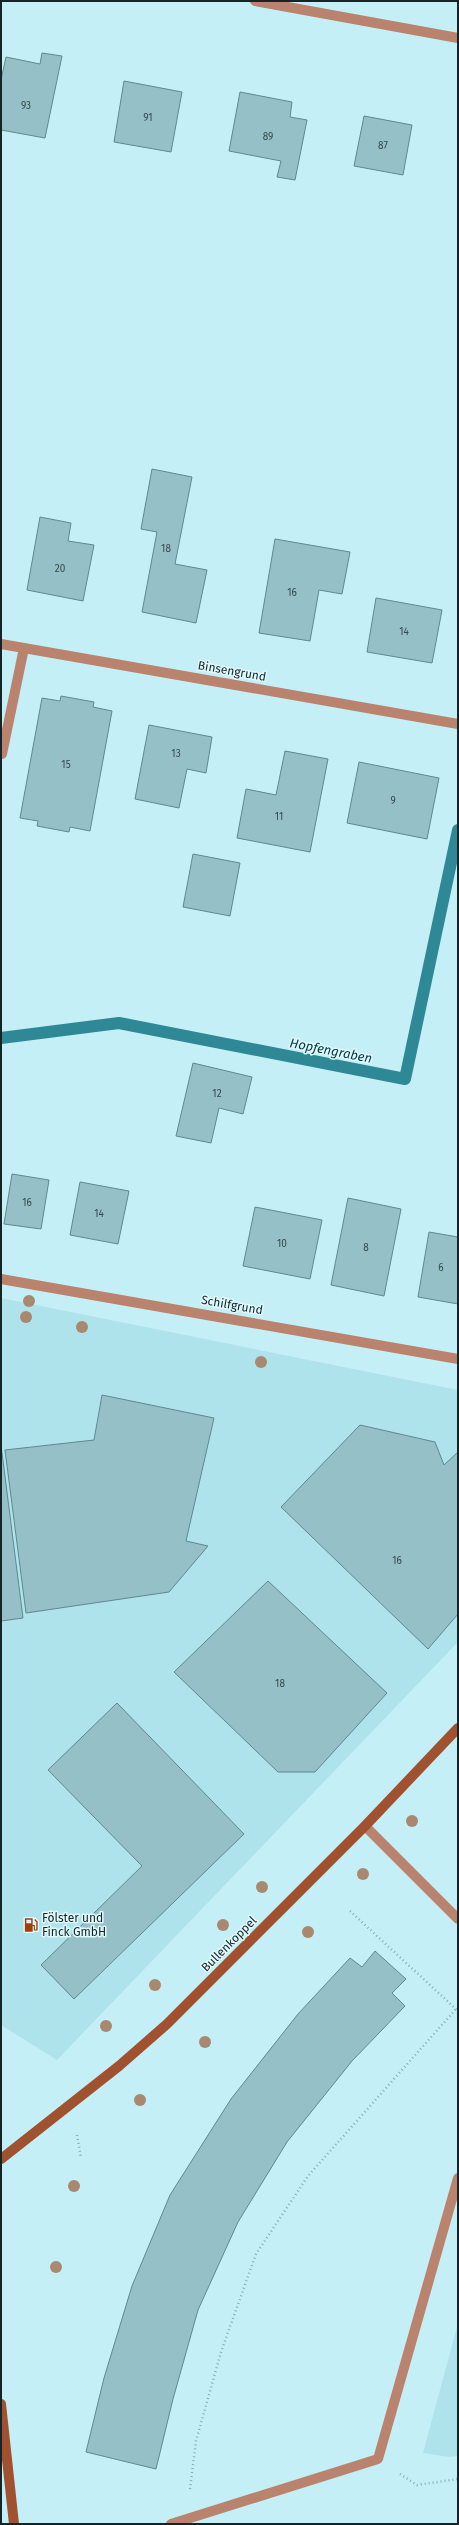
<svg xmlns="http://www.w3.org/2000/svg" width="459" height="2525" font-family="'Fira Sans',sans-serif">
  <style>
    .built { fill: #afe3ec }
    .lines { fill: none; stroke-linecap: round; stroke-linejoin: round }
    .stream { stroke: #2f8896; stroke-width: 12 }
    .building { fill: #96c0c7; stroke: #5f888f }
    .path { stroke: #8badb4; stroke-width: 2.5; stroke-dasharray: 1 3; stroke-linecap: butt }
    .lane { stroke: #b9836d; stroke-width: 10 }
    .street { stroke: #b9836d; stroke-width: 10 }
    .secondary { stroke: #9f5130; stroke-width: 10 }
    .tree { fill: #a8896f }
    .labels { text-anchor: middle; stroke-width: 3; stroke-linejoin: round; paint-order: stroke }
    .number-label { font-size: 10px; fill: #344b4f }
    .street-label { font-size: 12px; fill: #142427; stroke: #dff9fd }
    .poi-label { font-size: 12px; fill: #142427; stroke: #dff9fd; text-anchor: start }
    .water-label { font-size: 13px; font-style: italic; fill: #003840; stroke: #dff9fd }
  </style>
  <rect width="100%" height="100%" fill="#c4eff7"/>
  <path class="built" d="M1 1298 458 1390V1642L57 2060 1 2025Z
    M458 2323V2456L449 2457 423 2453Z"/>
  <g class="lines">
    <path class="stream" d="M1 1038 119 1023 405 1079 458 830"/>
  </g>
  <path class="building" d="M42 53 62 56 45 138 1 130V80L6 57 40 64Z
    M124 81 182 92 171 152 114 142Z
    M240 92 292 102 290 117 307 120 295 180 277 177 281 161 229 151Z
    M364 116 412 125 403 175 354 166Z
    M152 469 192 477 175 564 207 570 196 623 142 612 157 532 141 529Z
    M40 517 71 523 68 541 94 545 83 601 27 590Z
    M275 539 350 552 342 594 319 590 310 641 259 633Z
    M376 598 442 610 432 663 367 652Z
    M61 696 94 702 93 707 112 711 90 831 70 827 69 832 37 826 38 821 20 818 42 698 60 701Z
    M149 725 212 737 206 773 187 769 179 808 135 799Z
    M285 751 328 759 310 852 237 838 246 789 276 795Z
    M359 762 439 778 427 839 347 823Z
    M193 854 240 863 230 916 183 907Z
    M193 1063 252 1077 243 1114 219 1108 211 1143 176 1136Z
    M12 1174 49 1180 41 1229 4 1224Z
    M80 1182 129 1191 118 1244 70 1235Z
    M348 1198 401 1209 384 1296 331 1285Z
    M255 1207 322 1220 310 1279 243 1266Z
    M429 1232 458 1237V1304L418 1297Z
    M102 1395 214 1418 186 1541 208 1546 169 1592 26 1613 5 1450 94 1440Z
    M360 1425 435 1442 444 1465 458 1452V1614L428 1649 281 1507Z
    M1 1445 23 1618 1 1621Z
    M268 1581 387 1693 315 1772H278L174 1672Z
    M117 1703 244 1834 74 1999 41 1965 142 1866 48 1770Z
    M375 1951 406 1979 392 1993 405 2006 352 2061 287 2142 238 2222 198 2310 173 2399 156 2469 86 2452 104 2378 132 2286 170 2195 231 2099 298 2014 350 1958 362 1967Z"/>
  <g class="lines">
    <path class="path" d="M350 1911 458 2011
      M77 2135 81 2158
      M400 2474 417 2485 458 2479
      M190 2489 196 2441 221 2352 256 2254 308 2176 456 2009"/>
    <path class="lane" d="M2 754 24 648
      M365 1826 458 1919
      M171 2524 378 2459 458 2178"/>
    <path class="street" d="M255 1 458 38
      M1 644 458 724
      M1 1279 458 1359"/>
    <path class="secondary" d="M1 2159 119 2066 167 2024 365 1826 458 1728
      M1 2404 14 2524"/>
  </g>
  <g class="tree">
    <circle cx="29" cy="1301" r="6"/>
    <circle cx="26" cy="1317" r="6"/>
    <circle cx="82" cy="1327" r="6"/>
    <circle cx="261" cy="1362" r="6"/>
    <circle cx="412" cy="1821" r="6"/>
    <circle cx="363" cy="1874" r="6"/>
    <circle cx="262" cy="1887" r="6"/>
    <circle cx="223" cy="1925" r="6"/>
    <circle cx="308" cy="1932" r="6"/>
    <circle cx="155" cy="1985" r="6"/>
    <circle cx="106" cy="2026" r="6"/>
    <circle cx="205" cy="2042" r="6"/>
    <circle cx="140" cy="2100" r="6"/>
    <circle cx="74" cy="2186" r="6"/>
    <circle cx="56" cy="2267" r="6"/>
  </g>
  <defs>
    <symbol id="fuel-bare" viewBox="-9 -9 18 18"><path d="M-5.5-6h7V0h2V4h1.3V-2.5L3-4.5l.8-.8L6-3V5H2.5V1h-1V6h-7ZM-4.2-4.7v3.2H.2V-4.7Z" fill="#a13e07" stroke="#dff9fd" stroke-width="2.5" paint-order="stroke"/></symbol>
  </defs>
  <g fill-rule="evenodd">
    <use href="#fuel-bare" x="21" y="1915" width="20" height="20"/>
  </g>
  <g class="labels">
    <g class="number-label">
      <text x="26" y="109">93</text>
      <text x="148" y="121">91</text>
      <text x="268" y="140">89</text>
      <text x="383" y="149">87</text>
      <text x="166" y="552">18</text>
      <text x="60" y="572">20</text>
      <text x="292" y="596">16</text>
      <text x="404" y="635">14</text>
      <text x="176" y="757">13</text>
      <text x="66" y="768">15</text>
      <text x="393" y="804">9</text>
      <text x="279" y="820">11</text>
      <text x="217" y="1097">12</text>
      <text x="27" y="1206">16</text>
      <text x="99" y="1217">14</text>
      <text x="282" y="1247">10</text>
      <text x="366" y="1251">8</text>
      <text x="441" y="1271">6</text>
      <text x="397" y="1564">16</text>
      <text x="280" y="1687">18</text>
    </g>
    <g class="street-label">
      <text transform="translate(232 671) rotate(10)" y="4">Binsengrund</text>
      <text transform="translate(232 1305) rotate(10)" y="4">Schilfgrund</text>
      <text transform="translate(229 1944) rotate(-45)" y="4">Bullenkoppel</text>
    </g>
    <g class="poi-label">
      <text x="42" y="1922">Fölster und<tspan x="42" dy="14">Finck GmbH</tspan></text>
    </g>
    <g class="water-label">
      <text transform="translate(331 1050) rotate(11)" y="5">Hopfengraben</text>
    </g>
  </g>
  <rect width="459" height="2525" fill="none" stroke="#142427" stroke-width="4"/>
</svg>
